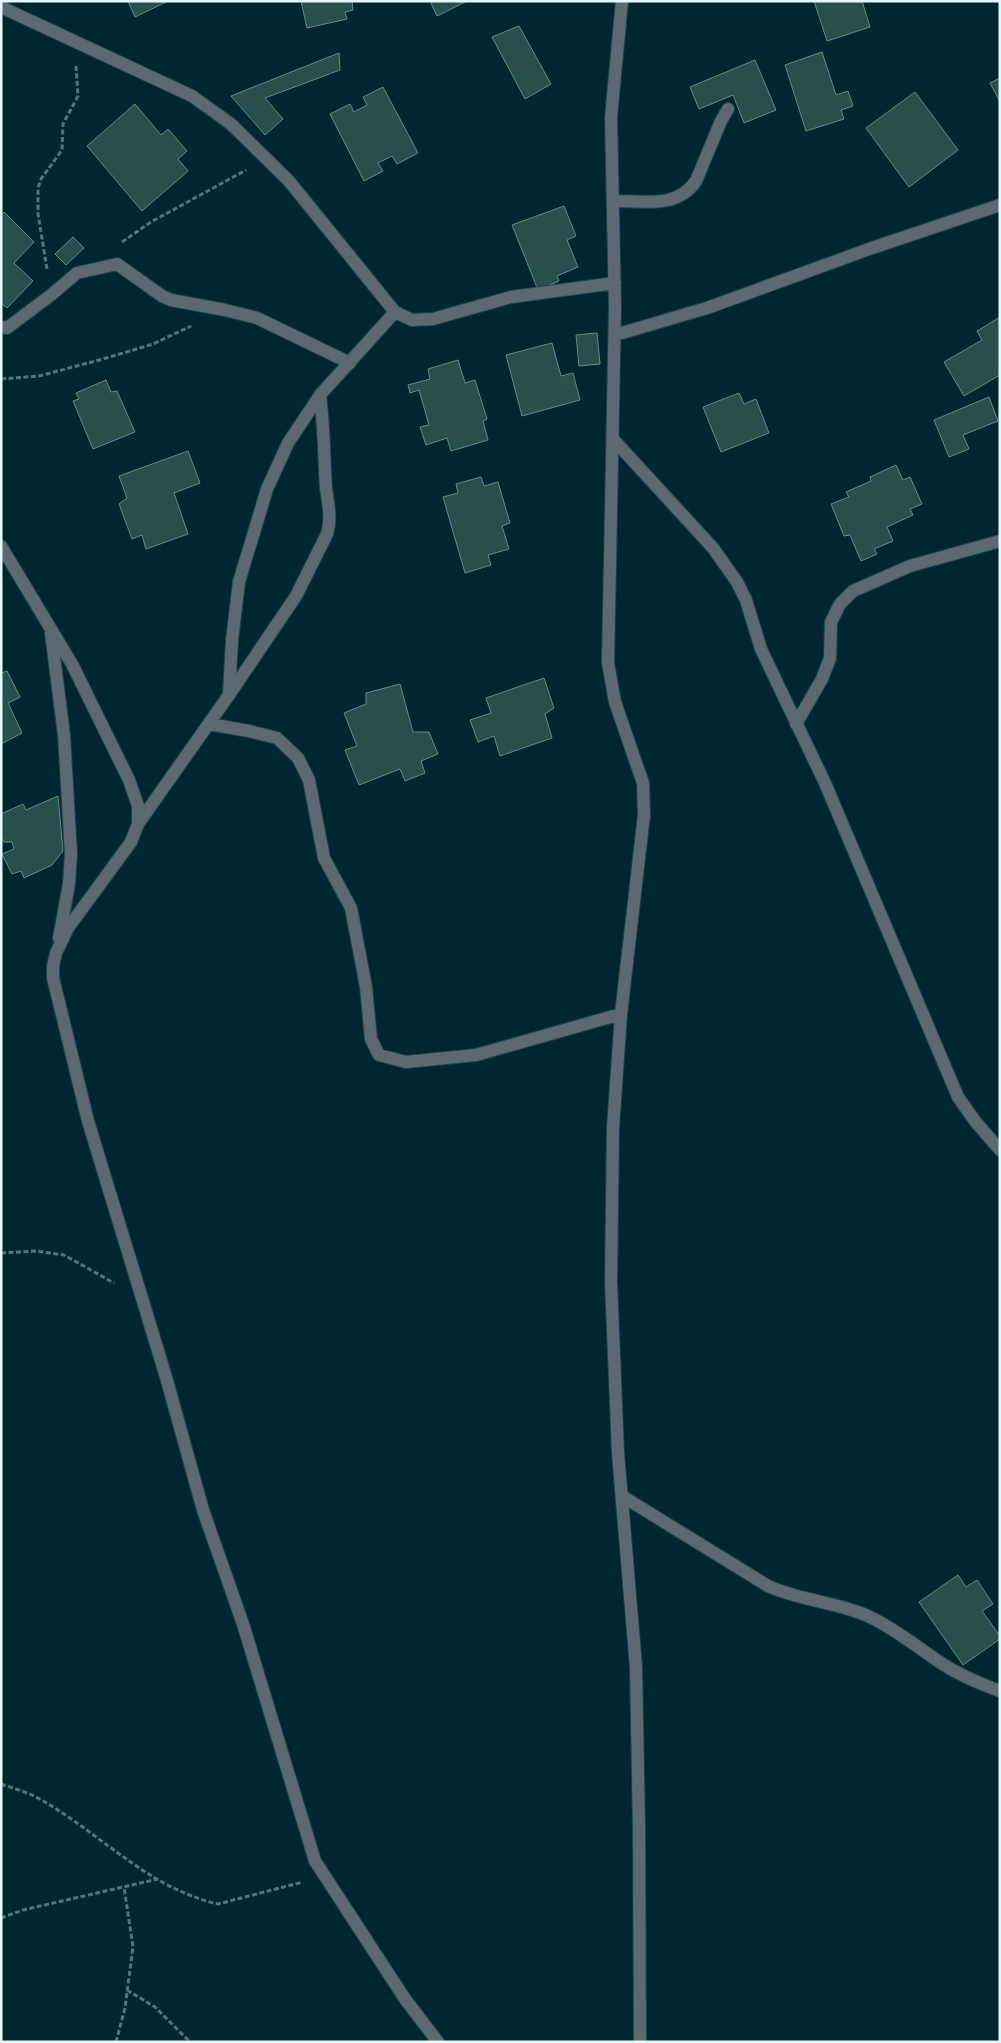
<svg xmlns="http://www.w3.org/2000/svg" width="1001" height="2043" font-family="'Roboto Condensed',sans-serif">
  <style>
    .building { fill: #284f4c; stroke: #658d89 }
    .lines { fill: none; stroke-linecap: round; stroke-linejoin: round }
    .minor-casing { stroke: #20444c; stroke-width: 14 }
    .path { stroke: #55757c; stroke-width: 3; stroke-dasharray: 5 2.5; stroke-linecap: butt }
    .minor { stroke: #5d6972; stroke-width: 12 }
  </style>
  <rect width="100%" height="100%" fill="#00272f"/>
  <path class="building" d="M128 1H168L135 17Z
    M301 1H352L353 10 345 12 347 19 307 28Z
    M430 1H467L437 16Z
    M814 1H862L870 27 827 41Z
    M519 26 551 84 525 99 492 37Z
    M822 52 836 95 848 91 853 106 841 110 844 119 806 131 785 65Z
    M339 53 340 70 265 98 283 119 265 135 231 96Z
    M755 60 776 110 744 123 733 95 699 109 690 87Z
    M1000 78V102L990 83Z
    M383 87 418 153 397 164 392 156 378 163 383 171 364 181 330 114 350 104 354 112 367 105 363 97Z
    M915 92 958 150 909 187 866 128Z
    M135 104 161 135 168 129 187 151 178 159 188 171 142 211 87 146Z
    M564 206 576 236 567 240 578 267 557 276 559 281 538 290 512 225Z
    M4 212 34 242 14 263 33 281 7 308 1 303V215Z
    M73 237 84 248 66 265 55 254Z
    M1000 317V375L964 396 944 362 982 340 977 331Z
    M597 333 600 364 579 366 576 335Z
    M552 343 561 376 573 373 580 400 522 416 506 355Z
    M458 360 465 383 475 380 487 419 483 421 488 440 451 451 447 438 426 445 420 427 429 425 419 390 410 393 408 385 430 379 428 369Z
    M106 380 111 392 117 391 135 432 93 449 73 401 79 399 76 393Z
    M739 393 744 404 756 399 769 433 721 452 703 407Z
    M989 397 998 421 963 435 969 449 949 457 934 420Z
    M188 451 200 483 174 493 188 534 146 549 142 535 132 539 119 504 127 498 119 476Z
    M896 465 903 480 910 477 922 504 910 509 913 515 887 527 893 541 874 549 877 554 861 561 850 535 844 536 831 504 849 497 846 492 871 481 870 477Z
    M481 477 484 486 498 482 510 523 502 526 509 549 488 555 491 565 465 573 443 497 458 493 456 484Z
    M7 671 20 697 8 703 22 733 1 744V673Z
    M544 678 554 708 545 714 552 738 500 756 494 736 478 742 470 720 491 713 486 698Z
    M400 684 413 732H429L438 754 421 761 425 773 405 781 400 769 359 785 345 750 357 746 344 713 366 704V693Z
    M58 796 63 851 52 865 24 878 21 871 12 874 2 854 14 849 12 842H4L1 837V814L23 804 26 810Z
    M958 1575 966 1587 977 1580 993 1604 982 1611 1000 1636V1639L963 1665 919 1602Z"/>
  <g class="lines">
    <defs>
      <path id="minor" d="M622 1 611 117 615 307 608 663 615 702 643 783 644 815 621 1014 613 1128 611 1282 618 1453 636 1667 639 1828 640 2042
        M1 7 192 96 231 124 289 181 395 312 412 320 433 319 511 297 615 283
        M613 201C643 200 676 210 696 181L721 121 728 109
        M1 327 7 328 51 295 77 273 117 264 162 296 171 300 225 310 257 318 350 363
        M615 335 707 308 872 248 1000 205
        M613 439 713 548 737 582 746 600 761 649 825 783 958 1097 975 1121 1000 1150
        M1 546 72 664 129 780 138 806V824L131 842 68 928 56 953 53 966V978L88 1121 166 1377 203 1510 243 1624 315 1861 405 1999 438 2042
        M51 633 64 735 71 854 69 884 59 938
        M229 694 232 640 239 582 267 489 288 443 320 395 395 312
        M209 724 249 731 277 738 298 758 309 780 324 858 351 908 366 987 371 1039 379 1055 406 1062 476 1055 621 1014
        M796 724 822 679 830 658 831 622 840 604 853 591 910 566 1000 541
        M138 824 229 695 296 596 327 534C332 518 328 504 326 488 324 457 324 426 320 395
        M622 1496 768 1586C801 1601 838 1602 870 1617 895 1629 916 1646 938 1661 957 1674 978 1683 1000 1691"/>
    </defs>
    <use href="#minor" class="minor-casing"/>
    <path class="path" d="M122 242 151 222 246 170
      M47 269 38 214V188L41 179 62 150 63 124 78 96 76 66
      M1 379 39 376 103 359 153 344 191 326
      M1 1253 36 1251 64 1255 114 1283
      M1 1784C12 1788 24 1791 34 1796 97 1829 146 1888 218 1904L303 1882
      M1 1918 23 1910 158 1879
      M127 1990 155 2007 190 2042
      M116 2042 125 2008 133 1947 124 1887"/>
    <use href="#minor" class="minor"/>
  </g>
  <rect width="1001" height="2043" fill="none" stroke="#e4f8fe" stroke-width="5"/>
</svg>
